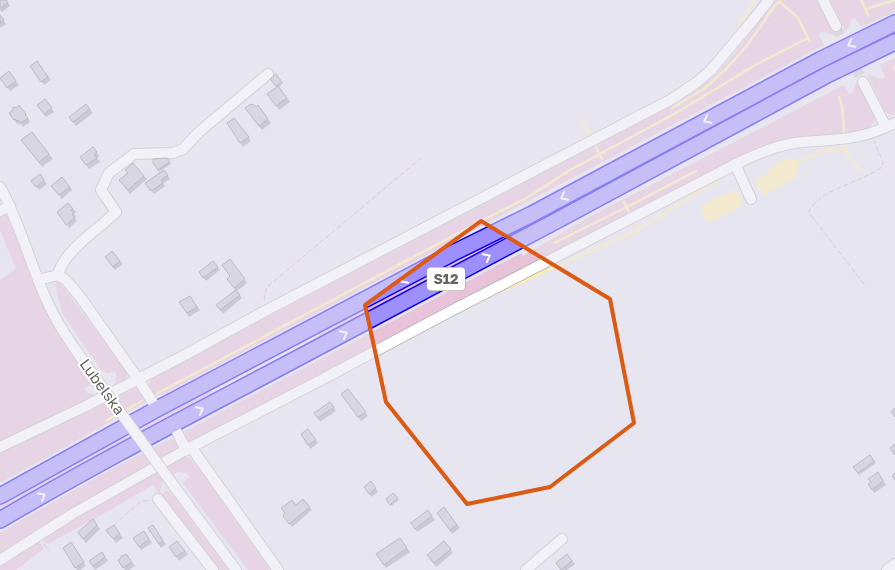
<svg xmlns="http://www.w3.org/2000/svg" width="895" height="570" font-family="'Golos Text',sans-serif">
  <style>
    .green { fill: #e7c2d9 }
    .water { fill: #ffeea7 }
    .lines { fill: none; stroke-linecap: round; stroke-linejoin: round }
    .stream { stroke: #ffeea7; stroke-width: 2.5 }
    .minor-tunnel { stroke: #c7c6cb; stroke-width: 10; stroke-dasharray: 10 5; stroke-linecap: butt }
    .minor-casing { stroke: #b8b8b1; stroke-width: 12 }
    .highway-casing { stroke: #1000f6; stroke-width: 18 }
    .path { stroke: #d4a2b4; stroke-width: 1; stroke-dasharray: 5 2.5; stroke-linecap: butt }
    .minor { stroke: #fff; stroke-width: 10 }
    .highway { stroke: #9d8ffe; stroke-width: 15 }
    .minor-bridge-casing { stroke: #b8b8b1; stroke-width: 12; stroke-linecap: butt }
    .minor-bridge { stroke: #fff; stroke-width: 10 }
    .wall { fill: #a9a9b1 }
    .building { fill: #c4c4ce; stroke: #898990 }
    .oneway { stroke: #fff }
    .marked { fill: none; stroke: #db5a14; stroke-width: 4; stroke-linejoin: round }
    .labels { text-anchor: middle; stroke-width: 4; stroke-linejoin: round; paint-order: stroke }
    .shield { fill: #fff; stroke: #94948e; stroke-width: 1 }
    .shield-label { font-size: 14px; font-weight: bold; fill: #66665d }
    .street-label { font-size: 15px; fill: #66665d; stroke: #fff }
  </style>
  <rect width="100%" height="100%" fill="#e7e6f0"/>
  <path class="green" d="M776 0H819L837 36 823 32 819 34 824 45 162 395C149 396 146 387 152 377L677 103 712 78 734 54Z
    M830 0H895V12L861 27 855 18 851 20 846 32Z
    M895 32V39L321 339 318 333 823 67Z
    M895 58V115L888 114 884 110 867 74 880 79 885 77 880 65Z
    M857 80 858 85 861 84 872 109 875 121 872 125 866 130 845 135 793 139 627 216 411 326 192 443C186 441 183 437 185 431L521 253 523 256 589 217 844 85 849 94 853 92Z
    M0 214H5L8 217 40 300 66 346 90 379 92 384 84 389 86 392 96 395 0 443V280L16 269 0 230Z
    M57 281 63 286 126 371 127 376C124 381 121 383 116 386L115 385 116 375 115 371 107 374 101 370 62 313 55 285Z
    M135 387 139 388 146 400 144 403 0 483V452L130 388Z
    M210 391 213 396 0 512V506L70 466Z
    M173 438 178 442 180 447 176 452 66 511 0 553V533C31 514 63 497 94 479 120 465 146 450 173 438Z
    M184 456 189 457 198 466 270 570H248L185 486 183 482 190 477 186 473 178 472 162 482 160 491 162 494 169 490 229 570H217L153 485 114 508 48 544 44 542 43 538 81 514Z
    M38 541 42 544 44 549 16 570H0V567L11 560 15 556Z"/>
  <path class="water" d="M789 158 797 159 798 164 796 177 765 195C759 194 757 186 755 180L770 172 769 169 779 162Z
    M732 190 736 191 742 200V204L738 208 714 220 708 222C703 219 701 213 700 207L722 194 724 196Z"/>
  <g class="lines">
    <path class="stream" d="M861 0 868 15
      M780 2 798 18 810 42
      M866 9 895 0
      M739 25 755 0
      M894 67 895 70
      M839 97 842 106 844 133
      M672 108 704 89 726 69 746 47 774 7 780 1
      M583 121 591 138
      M594 143 602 159
      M844 146 846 154 862 171
      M798 162 817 154 822 150 845 149
      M624 202 629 212
      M635 223 638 230
      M554 243 627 207 696 171
      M499 292 638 230 700 191 718 182
      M158 393 479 222 525 199 570 170 676 113 757 64 808 38
      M124 411 142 401
      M106 421 119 413"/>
    <path class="minor-tunnel" d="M836 26 863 82"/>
    <defs>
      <path id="minor" d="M823 0 836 26
        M863 82 886 127 895 123
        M735 164 751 199
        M0 187C20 223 30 264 47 301 59 328 77 352 94 376
        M0 211 10 206
        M58 275C64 250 98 230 116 212L101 190 109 173 134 154 173 153 183 149 199 132 268 74
        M38 280 58 275 66 280 81 298 138 379 157 409
        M173 424 186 450
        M0 447 86 406 183 356 267 310 672 99 696 83 711 70 753 20 769 0
        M191 447 321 380 449 312 742 161C759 153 776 146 794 143 827 139 854 142 886 127
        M174 486 236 570
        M158 499 213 570
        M0 560 74 513 191 447 278 570
        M526 570 562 539
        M887 570 895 564"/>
      <path id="highway" d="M0 496 157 409 453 253 532 214 820 60 895 23
        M0 520C107 457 218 401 328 342 495 254 661 165 827 75L895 42"/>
    </defs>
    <use href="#minor" class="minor-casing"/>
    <use href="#highway" class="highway-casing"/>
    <path class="path" d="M864 284 810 214 809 210C825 187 861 183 882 167L883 162 874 141
      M265 300 264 296 267 287 421 158
      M114 525 140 502 149 500
      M44 544 49 551"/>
    <use href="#minor" class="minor"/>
    <use href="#highway" class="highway"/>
    <defs>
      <path id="minor-bridge" d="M94 376 174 486"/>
    </defs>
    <use href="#minor-bridge" class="minor-bridge-casing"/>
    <use href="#minor-bridge" class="minor-bridge"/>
  </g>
  <path class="wall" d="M0 0H6L10 6 2 12 0 10Z
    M0 15 6 24 0 28Z
    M37 61 51 80 44 85 30 66Z
    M9 71 19 85 10 91 0 78Z
    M276 74 283 83 279 87 290 102 279 110 267 94 276 87 270 79Z
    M45 99 54 112 46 117 37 105Z
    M86 104 93 113 76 126 69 117Z
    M19 105 28 118 30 122 23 127 21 123 19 125 18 123 17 124 9 113Z
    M252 105 256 107 258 105 271 123 262 130 245 108Z
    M234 118 251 141 243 147 227 123Z
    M32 132 53 159 42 167 25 145Z
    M93 147 99 156 97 158 100 162 89 169 80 157Z
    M167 158 171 164 159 172 153 163Z
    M164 170 170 179 163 183 165 186 154 194 145 183Z
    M40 174 47 184 39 190 31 181Z
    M144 176 147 179 130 194 119 180Z
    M51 186 70 187 72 190 62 199Z
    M68 203 76 212 74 214 76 217 75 218 77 221 69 228 57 212Z
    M112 251 123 264 115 270 105 257Z
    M230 259 247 283 237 291 242 298 223 314 216 305 235 290 227 279 230 276Z
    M213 261 220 270 206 281 199 272Z
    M190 296 200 310 189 317 179 302Z
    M348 389 368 416 361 421 341 394Z
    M330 402 336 411 320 422 314 413Z
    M308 429 318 443 310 449 301 434Z
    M870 455 876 463 859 475 853 467Z
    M878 472 886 485 874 493 868 484 871 482Z
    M371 481 378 492 371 497 364 487Z
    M393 493 399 500 391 506 386 499Z
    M303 499 312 510 292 527 283 516Z
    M444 507 460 528 452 534 437 513Z
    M428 510 435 520 417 532 411 523Z
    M93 519 100 529 86 543 78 532Z
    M114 525 123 538 116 543 106 530Z
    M153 525 166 544 161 548 148 528Z
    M144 531 152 543 141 550 133 538Z
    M400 538 410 552 386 568 376 554Z
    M444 541 453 553 436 567 427 555Z
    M71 542 86 566 80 570H77L63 548Z
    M169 547 185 551 188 554 179 561Z
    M102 552 108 561 95 570 89 561Z
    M126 554 135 566 129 570H125L118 560Z
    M567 554 575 564 567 570H561L556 563Z"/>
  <path class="building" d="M0 0H6L8 3 0 8Z
    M0 15 4 20 0 23Z
    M37 61 48 77 41 82 30 66Z
    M9 71 16 81 7 88 0 78Z
    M276 74 282 82 276 86 270 79Z
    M278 86 287 98 276 106 267 94Z
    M45 99 52 108 44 114 37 105Z
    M86 104 90 109 73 122 69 117Z
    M251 104 252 105 253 104 256 107 258 105 268 119 259 126 245 108Z
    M19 105 26 114 25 115 28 118 21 123 18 120 17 121 15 119 14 120 9 113 13 110V107L16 108Z
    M234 118 249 137 240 143 227 123Z
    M32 132 49 154 39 162 21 140Z
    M93 147 97 152 94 155 97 158 86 165 80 157Z
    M167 158 170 162 158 170 153 163V159Z
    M133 163 144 176 128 190 119 180 128 173 125 170Z
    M164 170 168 175 161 180 163 183 151 191 145 183Z
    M40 174 44 180 36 187 31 181Z
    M62 177 70 187 59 195 51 186Z
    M68 203 73 209 71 210 74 213 72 214 75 218 66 225 57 212Z
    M112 251 120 261 113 267 105 257Z
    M230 259 245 279 234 288 227 279 230 276 222 265Z
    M213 261 218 267 203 278 199 272Z
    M236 290 240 295 220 310 216 305Z
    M190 296 197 307 187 313 179 302Z
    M348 389 366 412 358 417 341 394Z
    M330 402 334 407 318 418 314 413Z
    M895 408V417L891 412Z
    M308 429 316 440 308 445 301 434Z
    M895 444V455L890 448Z
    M870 455 874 461 858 473 853 467Z
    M878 472 883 481 872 490 868 484 871 482 868 479Z
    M895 473V480L892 476Z
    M371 481 376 488 369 494 364 487Z
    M393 493 398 498 390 505 386 499Z
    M303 499 310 507 289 524 283 516 285 513 281 508 292 500 296 505Z
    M444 507 457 525 450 530 437 513Z
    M428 510 432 516 415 529 411 523Z
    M93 519 97 525 83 539 78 532Z
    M114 525 120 534 113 539 106 530Z
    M153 525 163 541 159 544 148 528Z
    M144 531 149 539 139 547 133 538Z
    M400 538 407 548 384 565 376 554Z
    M177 541 185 551 176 557 169 547Z
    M444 541 451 549 434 563 427 555Z
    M71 542 84 562 75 568 63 548Z
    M102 552 105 557 93 566 89 561Z
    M126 554 132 562 123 568 118 560 121 558V556H123Z
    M567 554 572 561 561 570 556 563Z"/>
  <defs><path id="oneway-chevron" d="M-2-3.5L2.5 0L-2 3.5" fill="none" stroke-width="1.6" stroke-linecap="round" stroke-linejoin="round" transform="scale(1.25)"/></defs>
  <g class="oneway">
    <use href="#oneway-chevron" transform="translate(851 44) rotate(154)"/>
    <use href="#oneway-chevron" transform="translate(707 120) rotate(152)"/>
    <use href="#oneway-chevron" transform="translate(564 197) rotate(152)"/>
    <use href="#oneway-chevron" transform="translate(487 257) rotate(-28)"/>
    <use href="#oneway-chevron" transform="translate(404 280) rotate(152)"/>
    <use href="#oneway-chevron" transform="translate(344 334) rotate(-28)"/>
    <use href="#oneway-chevron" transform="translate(200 410) rotate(-28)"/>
    <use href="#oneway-chevron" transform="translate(42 496) rotate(-30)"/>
  </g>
  <path d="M0 0H895V570H0ZM481 221 610 299 634 423 550 487 467 504 386 402 365 305Z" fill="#e7e6f0" fill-opacity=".55" fill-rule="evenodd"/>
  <path class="marked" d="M481 221 610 299 634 423 550 487 467 504 386 402 365 305Z"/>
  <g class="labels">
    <rect class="shield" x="427" y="267.5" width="38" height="23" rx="4"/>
    <g class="shield-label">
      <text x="446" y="284">S12</text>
    </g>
    <g class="street-label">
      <text transform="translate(102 387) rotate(54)" y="5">Lubelska</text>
    </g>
  </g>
</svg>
